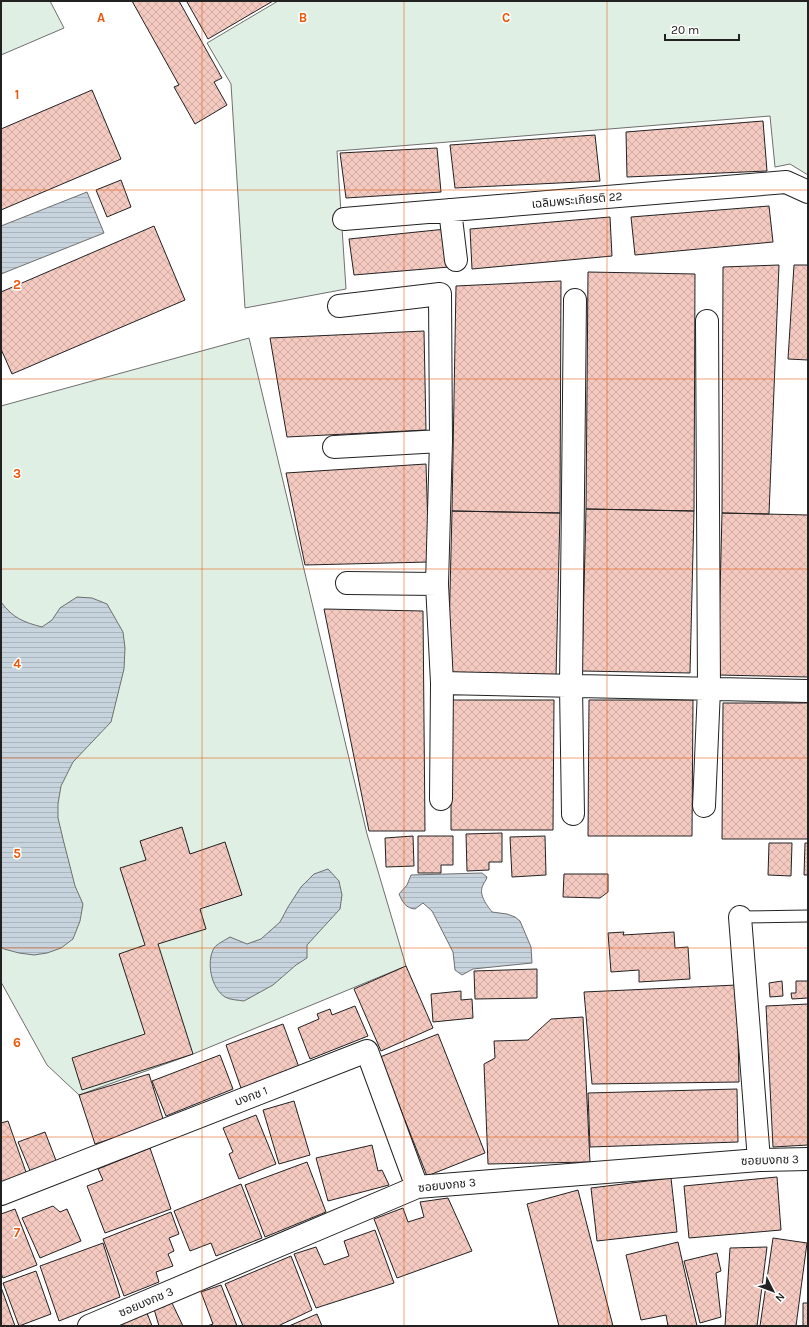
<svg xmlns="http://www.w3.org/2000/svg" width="809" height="1327" font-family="Karla,'Noto Sans Thai',sans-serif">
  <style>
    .green { fill: #e0efe3; stroke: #6f6f6f }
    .water { fill: url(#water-rules); stroke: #6f6f6f }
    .building { fill: url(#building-cross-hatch); stroke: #222 }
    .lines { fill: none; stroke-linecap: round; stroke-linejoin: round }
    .service-casing { stroke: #222; stroke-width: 13 }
    .minor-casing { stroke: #222; stroke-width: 24 }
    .service { stroke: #fff; stroke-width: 11 }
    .minor { stroke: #fff; stroke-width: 22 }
    .grid { fill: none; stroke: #e8590c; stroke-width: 1; stroke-opacity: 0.55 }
    .labels { text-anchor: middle; stroke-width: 3; stroke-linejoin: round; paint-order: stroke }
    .street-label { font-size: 12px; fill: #222; stroke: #fff }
    .grid-label { font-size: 13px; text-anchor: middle; font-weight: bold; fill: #e8590c; stroke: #fff; stroke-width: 3; stroke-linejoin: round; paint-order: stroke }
  </style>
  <defs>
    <pattern id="water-rules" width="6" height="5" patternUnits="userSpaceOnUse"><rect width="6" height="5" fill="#c7d3dd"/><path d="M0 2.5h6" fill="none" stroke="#abb5bd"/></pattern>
    <pattern id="building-cross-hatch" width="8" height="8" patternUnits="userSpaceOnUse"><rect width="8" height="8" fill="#f3c9c0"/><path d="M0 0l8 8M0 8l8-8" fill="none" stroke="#d0aca5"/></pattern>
  </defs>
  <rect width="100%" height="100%" fill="#fff"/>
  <path class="green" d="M1 1H50L64 28 1 55Z
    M278 1H808V175L790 164 775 167 770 116 337 151 346 289 245 308 231 84 207 43Z
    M249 338 367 834 406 966 193 1054 79 1095 47 1065 1 982V406Z"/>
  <path class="water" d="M87 192 104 233 1 274V226Z
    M77 597 92 598 107 604 123 632 125 648 124 669 111 722 73 762 61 786 58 804V818L63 839 75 886 83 904 80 921 73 939 61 948 47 953 34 955 19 953 4 949 1 947V602C13 618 23 622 42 627L52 620 60 608Z
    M328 869 339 881 342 895 340 909 307 945V958L296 965 273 985 244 1001C238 1000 230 1000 225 997 211 988 206 962 214 948 217 944 225 940 230 937L247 944 261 939 280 922 288 907 301 887 314 874Z
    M482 873 487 877C486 881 484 882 483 885 478 895 487 905 492 912L507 914 515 917 520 921 531 947 532 963 473 969 462 975 455 970 453 952 432 911 423 903 415 909C406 908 403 903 399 894L407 885 411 875Z"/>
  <path class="building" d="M132 1H179L222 78 214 82 227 105 195 124 174 87 179 85Z
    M189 1H273L208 39 187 2Z
    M92 90 121 159 1 210V129Z
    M763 121 767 171 627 177 626 132Z
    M595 135 600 181 455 188 450 145Z
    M437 148 441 192 346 198 340 153Z
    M121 180 131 207 107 217 96 190Z
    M769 206 773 242 635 255 631 217Z
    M610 217 612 256 472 269 470 229Z
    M154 226 185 300 12 374 1 349V292Z
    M446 229 449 267 354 275 349 239Z
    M779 265 769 514 722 513 723 267Z
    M794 265H808V360L788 359Z
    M588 272 695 274 694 511 586 509Z
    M561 281 560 513 452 511 456 286Z
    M424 331 426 430 287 437 270 338Z
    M426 464 429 562 305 565 286 473Z
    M586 509 694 511 690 673 582 671Z
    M452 511 560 513 556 676 448 674Z
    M722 513 808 515V677L718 675Z
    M324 609 423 611 425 831H369Z
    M451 700H554L553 830H451Z
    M589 700H693L692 836H588Z
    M723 703H808V839H722Z
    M182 827 190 854 225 842 242 895 200 909 206 929 158 944 193 1054 82 1090 72 1058 145 1034 119 954 145 945 120 868 146 860 140 841Z
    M502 833V862H489V870L467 871 466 834Z
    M413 836 414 866 386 867 385 838Z
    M418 836H453V865H441V873H418Z
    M545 836 546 875 512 877 510 837Z
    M769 843H792L791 876 768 875Z
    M805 843H808V875H804Z
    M564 874H608V892L600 898 563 897Z
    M624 932 623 935 674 932 675 948 688 947 690 979 639 982V970L611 972 608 933Z
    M406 966 433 1028 381 1051 354 989Z
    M537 969V998L475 999 474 971Z
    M782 981 783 996 770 997 769 983Z
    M796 981H808V998L792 999 791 993H796Z
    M737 985 739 1082 592 1084 584 992Z
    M461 991V1000L472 999 473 1018 433 1022 431 994Z
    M808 1004V1145L773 1147 766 1006Z
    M355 1006 368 1036 310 1059 298 1028 319 1019 317 1014 330 1009 332 1015Z
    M583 1017 590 1162 488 1164 484 1064 495 1058 494 1041 528 1040 551 1019Z
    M283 1024 300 1070 242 1091 226 1045Z
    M438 1034 485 1153 427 1176 380 1057Z
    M220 1055 233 1089 166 1116 152 1081Z
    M149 1074 164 1122 95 1144 79 1095Z
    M737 1089 738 1142 590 1147 588 1093Z
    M294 1101 310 1155 279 1164 263 1110Z
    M256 1115 276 1164 239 1179 229 1154 233 1152 223 1128Z
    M8 1121 27 1175 1 1184V1123Z
    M45 1132 57 1163 31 1173 18 1142Z
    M372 1145 378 1171 382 1170 389 1185 328 1201 316 1158Z
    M150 1148 171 1209 105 1233 87 1186 103 1180 98 1169Z
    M307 1162 326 1212 265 1237 245 1185Z
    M777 1177 781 1230 689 1238 684 1186Z
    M671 1178 677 1232 597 1241 591 1188Z
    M241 1184 262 1238 216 1256 211 1243 190 1251 174 1211Z
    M578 1190 613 1326H559L527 1204Z
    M448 1198 472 1251 397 1278 374 1219 403 1208 408 1222 424 1217 420 1202Z
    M53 1206 60 1212 67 1209 81 1241 40 1258 22 1218Z
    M15 1209 37 1265 3 1278 1 1274V1214Z
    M171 1212 179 1234 169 1238 174 1251 168 1254 173 1266 156 1272 159 1282 124 1296 103 1239Z
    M375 1230 394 1283 316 1308 294 1254 316 1247 324 1265 349 1256 344 1241Z
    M773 1238 807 1243 796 1326H760Z
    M678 1242 697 1326H668L666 1315 641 1320 626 1255Z
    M103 1243 120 1297 59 1321 40 1266Z
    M767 1247 757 1326H725L730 1248Z
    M717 1253 721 1271 716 1273 721 1317 700 1323 684 1261Z
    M291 1256 312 1310 278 1326H243L225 1284Z
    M36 1271 51 1314 19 1326 3 1283Z
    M221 1285 237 1326H207L213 1324 201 1292Z
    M1 1287 15 1326H1Z
    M172 1303 183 1326H159L154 1309Z
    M803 1303H808V1326H803Z
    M147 1313 152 1326H115Z
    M317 1314 322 1326H289Z"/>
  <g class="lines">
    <defs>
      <path id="service" d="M740 917 808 916"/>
      <path id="minor" d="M450 210 456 260
        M344 219 786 182 808 192
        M339 306 440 294 441 441 437 584 442 683 441 799
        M334 447 441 441
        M347 583 437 584
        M442 683 808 691
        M704 806 709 689 707 321
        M573 814 571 686 575 300
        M740 917 759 1160
        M1 1194 367 1051 417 1187
        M89 1326 417 1187 759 1160 808 1159"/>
    </defs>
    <use href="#service" class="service-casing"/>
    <use href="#minor" class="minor-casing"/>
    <use href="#service" class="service"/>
    <use href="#minor" class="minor"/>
  </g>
  <path class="grid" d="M202 1V1326M404 1V1326M607 1V1326M1 190H808M1 379H808M1 569H808M1 758H808M1 948H808M1 1137H808"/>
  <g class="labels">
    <g class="street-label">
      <text transform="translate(577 200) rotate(-5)" y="4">เฉลิมพระเกียรติ 22</text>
      <text transform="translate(251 1096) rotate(-21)" y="4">บงกช 1</text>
      <text transform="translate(770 1160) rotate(-2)" y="4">ซอยบงกช 3</text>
      <text transform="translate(447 1185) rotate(-6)" y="4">ซอยบงกช 3</text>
      <text transform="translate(146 1302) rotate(-23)" y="4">ซอยบงกช 3</text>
    </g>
  </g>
  <g class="grid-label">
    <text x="101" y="22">A</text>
    <text x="303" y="22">B</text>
    <text x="506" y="22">C</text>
    <text x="17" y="99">1</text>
    <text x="17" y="289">2</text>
    <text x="17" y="478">3</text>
    <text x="17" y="668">4</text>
    <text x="17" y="858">5</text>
    <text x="17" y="1047">6</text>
    <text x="17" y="1237">7</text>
  </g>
  <rect width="809" height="1327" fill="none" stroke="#222222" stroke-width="4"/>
  <g transform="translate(773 1291) rotate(132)" stroke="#ffffff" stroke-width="3" paint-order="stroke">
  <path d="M0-3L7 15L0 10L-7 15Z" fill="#222222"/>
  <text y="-6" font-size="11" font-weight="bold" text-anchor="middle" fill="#222222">N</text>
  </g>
  <path d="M665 34v6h74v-6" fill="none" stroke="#222222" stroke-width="2"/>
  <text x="671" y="34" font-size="12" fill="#222222" stroke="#ffffff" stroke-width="3" paint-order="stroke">20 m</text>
</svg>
